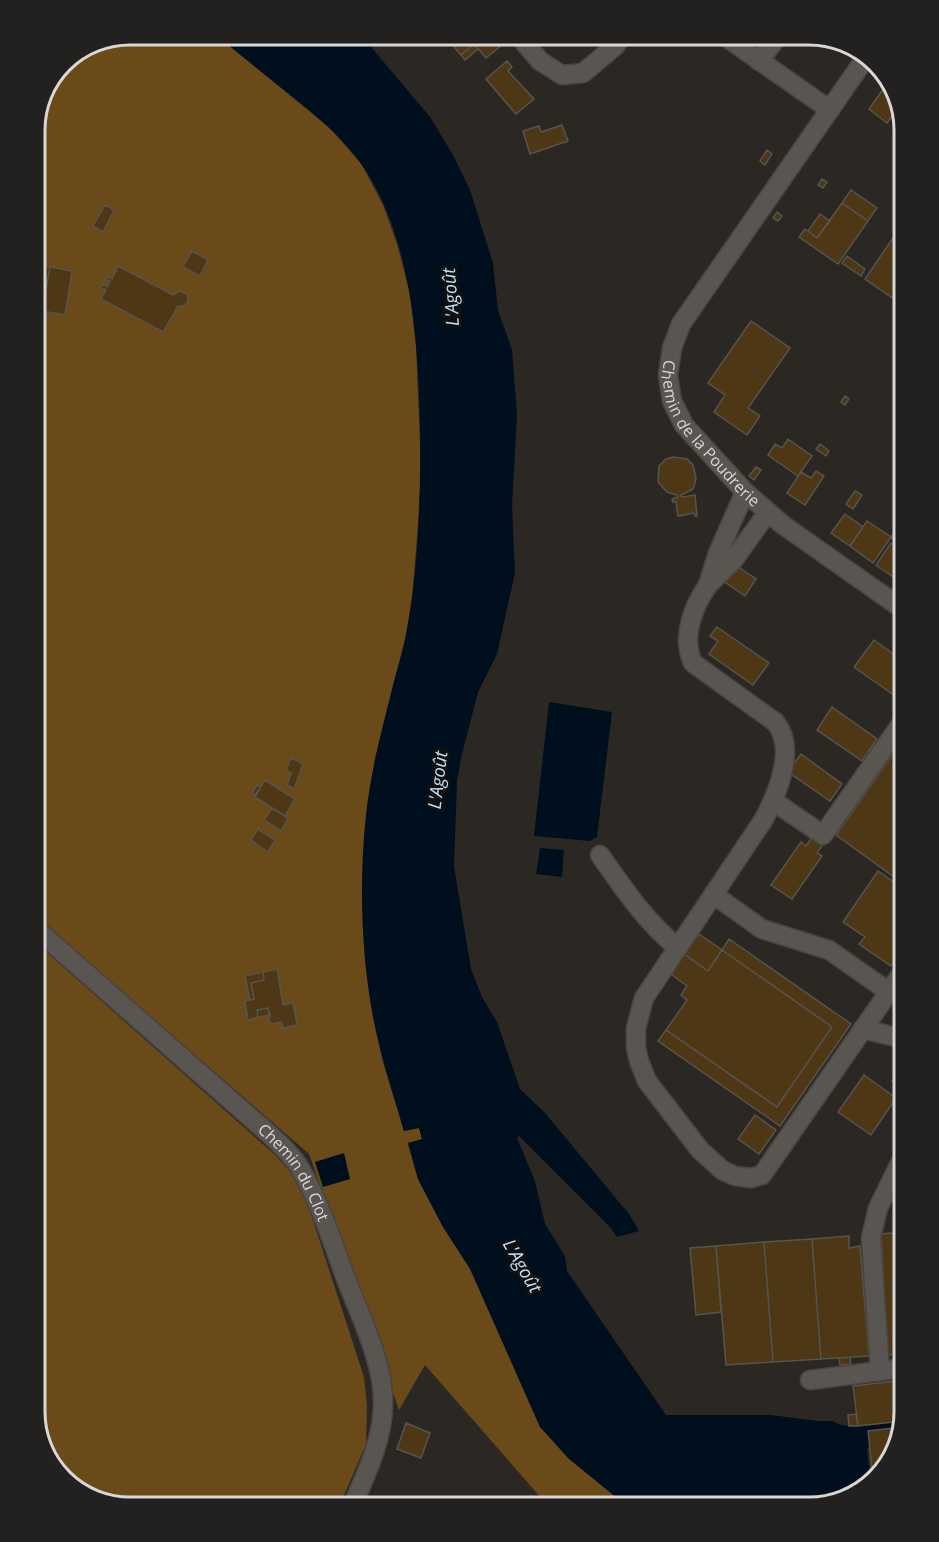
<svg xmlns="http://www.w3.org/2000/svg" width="939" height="1542" font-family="'Open Sans',sans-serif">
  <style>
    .green { fill: #6a4a18 }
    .water { fill: #000f1d }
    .building { fill: #4d3714; stroke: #57544f; stroke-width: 1.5 }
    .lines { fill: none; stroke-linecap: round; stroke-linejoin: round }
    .minor-casing { stroke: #474441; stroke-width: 21 }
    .minor { stroke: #595651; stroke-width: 18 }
    .labels { text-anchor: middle; stroke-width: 6; stroke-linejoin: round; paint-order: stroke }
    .street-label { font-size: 16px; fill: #d9d7d5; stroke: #13110f }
    .water-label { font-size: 18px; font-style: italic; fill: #c1e2fd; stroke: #13110f }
    .rim { fill: none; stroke: #d9d7d5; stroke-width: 3 }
  </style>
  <rect width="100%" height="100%" fill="#2b2824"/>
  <path class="green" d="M130 35H216L331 129 362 165 383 205 397 244 410 294 416 347 421 468 418 523 412 599 405 639 375 758 366 817 363 926 366 969 373 1017 383 1062 404 1131 419 1128 422 1139 408 1144 418 1179 443 1227 471 1269 540 1427 628 1507H549L425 1365 399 1410 309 1154 35 916V124L63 62Z
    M35 942 274 1154 294 1176 310 1211 364 1377 367 1405 366 1444 339 1507H124L77 1491 44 1454 35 1412Z"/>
  <path class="water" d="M216 35H361L430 117 453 155 470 190 493 263 498 310 512 350 517 414 512 505 515 573 497 654 478 692 461 758 457 781 454 866 471 969 482 997 497 1022 520 1089 545 1113 629 1214 639 1231 617 1237 611 1228 519 1136 517 1138 535 1181 545 1224 565 1256 567 1271 666 1415H771L818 1421H833C847 1432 884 1423 902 1421L895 1444 893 1428 868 1431 870 1447 867 1448 870 1478 874 1477 851 1498 809 1507H628L569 1459 540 1427 470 1269 443 1227 418 1179 408 1143 422 1139 419 1128 404 1131C393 1093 380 1055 373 1016 361 954 359 878 366 815 371 769 383 726 394 681 398 666 403 651 406 635 419 566 421 493 420 422 418 338 411 236 362 165 344 139 319 118 294 98 268 77 242 56 216 35Z
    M549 702 612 712 597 837 590 841 534 836Z
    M540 848 564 850 562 877 536 874Z
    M344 1153 350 1179 323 1187 315 1162Z"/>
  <path class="building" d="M453 35H487L491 39 494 36 502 45 486 58 474 44 461 55 448 40Z
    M562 35H577L572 42Z
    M474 44 478 49 465 60 461 55Z
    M507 61 512 67 508 71 534 99 516 114 486 79Z
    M889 81 895 88 899 106 887 123 869 109Z
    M562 125 568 141 530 154 523 131 539 126 541 132Z
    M767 150 772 154 765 165 760 161Z
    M822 179 827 182 823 188 818 185Z
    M851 190 877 208 868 221 842 203Z
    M842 203 868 221 838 264 799 237 805 229 817 238Z
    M105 205 114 210 103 232 93 226Z
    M777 212 782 216 778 221 773 218Z
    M820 214 830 221 817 238 808 231Z
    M904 222V292L898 302 865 279Z
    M192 251 208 260 200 276 183 267Z
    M847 256 865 269 861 276 842 263Z
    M35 265 50 267 42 311 35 310Z
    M118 266 173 295 180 291 187 294 188 302 183 306H178L163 332 101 299 106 290 101 288 103 284 107 287 110 281 105 279 107 276 112 279Z
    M50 267 72 271 65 315 42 311Z
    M751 321 790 348 748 408 760 416 747 435 714 412 725 395 708 383Z
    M845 396 849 399 845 405 841 402Z
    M788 439 812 456 798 476 768 455 775 444 782 448Z
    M820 444 829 451 826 456 816 449Z
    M673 457 687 459 693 465 696 478 695 483 693 489 681 495 682 497 695 495 697 516H695L694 513 678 516 676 502H673L672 499 678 497 677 495 667 492 658 482 659 466 666 459Z
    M756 467 761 470 754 480 749 476Z
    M816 471 824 476 805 505 787 493 801 472 811 478Z
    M855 491 862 495 853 509 846 504Z
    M845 514 863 527 850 546 831 533Z
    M904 518V531L898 542 891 537Z
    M867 521 891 537 873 563 850 546Z
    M891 543 904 552V573L899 581 876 565Z
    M737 566 756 579 745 596 725 582Z
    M717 627 769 663 753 685 709 654 718 641 710 636Z
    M874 640 904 662V702L854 667Z
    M832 707 877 739 862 761 817 730Z
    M904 738V884L836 835Z
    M801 754 842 784 830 801 788 772Z
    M291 758 303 764 294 789 287 785 291 773 286 770Z
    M265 780 295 799 285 816 255 797Z
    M257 785 261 787 255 795 252 793Z
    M272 808 288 818 281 831 264 820Z
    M258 829 275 840 268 852 251 840Z
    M813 836 823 844 817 853 822 856 792 899 771 885 801 842 806 846Z
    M878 871 904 889V947L891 966 859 944 865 937 843 922Z
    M699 934 722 950 708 971 684 954Z
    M729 939 851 1024 780 1126 658 1041 666 1030 777 1107 832 1027 722 950Z
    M722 950 832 1027 777 1107 666 1030 687 1000 681 995 687 986 671 974 684 954 708 971Z
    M277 969 283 1005 293 1003 297 1025 283 1028 282 1022 270 1024 268 1008 257 1010 258 1017 248 1020 245 1001 254 999 251 983 264 980 263 972Z
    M263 972 264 980 251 983 254 999 250 1000 245 976Z
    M268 1008 270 1015 258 1017 257 1010Z
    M904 1063V1091L892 1081Z
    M864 1075 896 1098 871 1135 838 1112Z
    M755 1115 776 1130 759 1154 738 1139Z
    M904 1232V1353L888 1355 881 1234Z
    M849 1236V1248L860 1246 869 1356 821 1359 812 1239Z
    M812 1239 821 1359 773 1362 764 1242Z
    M764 1242 773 1362 726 1365 716 1246Z
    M716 1246 721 1312 696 1315 690 1248Z
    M850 1357 851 1364 840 1365 839 1358Z
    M904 1380V1412L902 1421 858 1426 853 1386Z
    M856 1414 858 1426H849L848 1415Z
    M406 1423 430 1433 421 1458 397 1449Z
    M893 1428 895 1444 889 1465 886 1467 872 1469 868 1431Z"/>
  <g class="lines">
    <defs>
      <g id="minor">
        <path d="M518 35 540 61 562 75 583 73 615 46 623 35"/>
        <path d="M723 35 830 110"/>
        <path id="s1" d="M867 56 681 324 672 348 668 375 672 401 684 425 745 492 783 525 904 610"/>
        <path d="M759 61 779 35"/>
        <path d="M745 492 718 553 708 585 732 562 768 512"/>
        <path d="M708 585C693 607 681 637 693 663L775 722C797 748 778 792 764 819L644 998 636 1028V1047L639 1061 647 1081 700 1150 722 1170 735 1176 751 1178 762 1175 904 970"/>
        <path d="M773 801 823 835 904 720"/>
        <path d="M600 855C624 889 645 921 678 948"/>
        <path d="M714 895 762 929 829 950 889 992"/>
        <path id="s2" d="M35 928 268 1133C280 1144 293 1156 301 1170 320 1203 332 1241 345 1276 360 1316 385 1364 383 1407 382 1442 365 1476 352 1507"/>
        <path d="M863 1029 904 1039"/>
        <path d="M880 1371 871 1238 878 1208 904 1155"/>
        <path d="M810 1380 904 1368"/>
      </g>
    </defs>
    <use href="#minor" class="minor-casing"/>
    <use href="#minor" class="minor"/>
  </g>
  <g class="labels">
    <g class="street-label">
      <text dy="6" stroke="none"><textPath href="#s1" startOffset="452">Chemin de la Poudrerie</textPath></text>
      <text dy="6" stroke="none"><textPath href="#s2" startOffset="358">Chemin du Clot</textPath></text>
    </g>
    <g class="water-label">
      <text transform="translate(451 297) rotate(-94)" y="6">L'Agoût</text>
      <text transform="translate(438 780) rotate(-83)" y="6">L'Agoût</text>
      <text transform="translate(522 1266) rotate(60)" y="6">L'Agoût</text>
    </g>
  </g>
  <path d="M0 0H939V1542H0ZM130 45H809A85 85 0 0 1 894 130V1412A85 85 0 0 1 809 1497H130A85 85 0 0 1 45 1412V130A85 85 0 0 1 130 45Z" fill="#23211f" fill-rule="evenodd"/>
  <path class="rim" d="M130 45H809A85 85 0 0 1 894 130V1412A85 85 0 0 1 809 1497H130A85 85 0 0 1 45 1412V130A85 85 0 0 1 130 45Z"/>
</svg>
